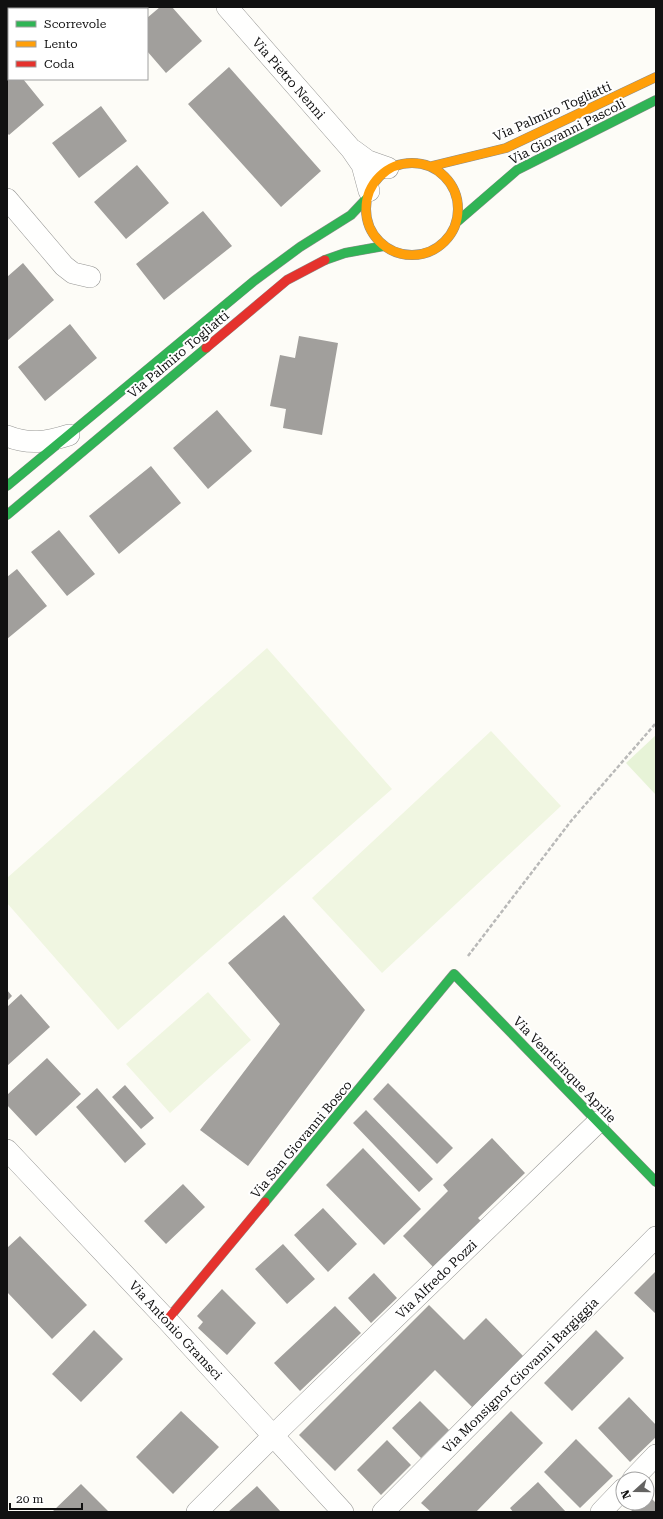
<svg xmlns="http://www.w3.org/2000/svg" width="663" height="1519" font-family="'Roboto Serif',serif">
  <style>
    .garden { fill: #e7f3d7 }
    .pitch { fill: #f0f6e1 }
    .building { fill: #a19f9c }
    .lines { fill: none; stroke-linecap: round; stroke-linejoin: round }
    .street-casing { stroke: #979795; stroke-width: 22 }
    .fast-casing { stroke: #8e8d8b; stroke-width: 10 }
    .slow-casing { stroke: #8e8d8b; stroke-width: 10 }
    .jam-casing { stroke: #8e8d8b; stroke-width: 10 }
    .path { stroke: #b9b9b8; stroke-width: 2.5; stroke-dasharray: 4 2; stroke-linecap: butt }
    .street { stroke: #fffffe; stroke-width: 21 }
    .fast { stroke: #30b455; stroke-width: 9 }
    .slow { stroke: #ff9f0a; stroke-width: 9 }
    .jam { stroke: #e5322d; stroke-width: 9 }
    .labels { text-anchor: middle; stroke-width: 4; stroke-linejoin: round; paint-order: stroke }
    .street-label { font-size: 13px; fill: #111; stroke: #fff }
  </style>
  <rect width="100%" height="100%" fill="#fdfcf7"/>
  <path class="garden" d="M656 735V795L626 763Z"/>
  <path class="pitch" d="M267 648 392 789 118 1030 7 903V878Z
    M491 731 561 806 382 973 312 898Z
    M208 992 251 1040 170 1113 126 1064Z"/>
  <path class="building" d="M160 7H172L202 41 166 73 147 51V18Z
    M7 18 9 20V41L7 42Z
    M229 67 321 171 281 207 188 104Z
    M9 79H23L44 105 9 135 7 133V80Z
    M101 106 127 141 79 178 52 143Z
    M137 165 169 203 126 239 94 202Z
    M203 211 232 246 164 300 136 264Z
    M23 263 54 300 7 341V277Z
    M70 324 97 358 45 401 18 367Z
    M299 336 338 343 322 435 283 428 286 409 270 406 280 355 295 358Z
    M217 410 252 451 208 489 173 448Z
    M151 466 181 503 119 554 89 516Z
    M59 530 95 574 67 596 31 552Z
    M17 569 47 606 7 639V577Z
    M284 915 365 1010 248 1166 200 1130 280 1024 228 963Z
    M7 990 12 996 7 1001Z
    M21 994 50 1027 7 1066V1007Z
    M47 1058 81 1094 36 1136 7 1105V1095Z
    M388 1083 453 1148 437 1164 373 1099Z
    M125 1085 154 1118 141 1129 112 1097Z
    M97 1088 146 1144 125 1163 76 1107Z
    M366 1110 433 1179 419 1192 353 1123Z
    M492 1138 525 1173 478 1218 483 1223 436 1270 403 1236 448 1191 443 1185Z
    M363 1148 421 1209 384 1245 326 1185Z
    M183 1184 205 1207 166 1244 144 1221Z
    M323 1208 357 1244 328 1272 294 1235Z
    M20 1236 87 1305 52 1339 7 1292V1248Z
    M283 1244 315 1279 287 1304 255 1269Z
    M656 1271V1314L634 1293Z
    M374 1273 397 1298 371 1323 348 1298Z
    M222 1289 256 1323 227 1355 198 1328 203 1322 197 1316Z
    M429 1305 464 1340 486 1318 525 1358 474 1409 435 1370 335 1471 299 1435Z
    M335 1306 361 1333 300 1391 274 1363Z
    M94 1330 123 1359 81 1402 52 1374Z
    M596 1330 624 1358 572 1411 544 1383Z
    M629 1397 656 1425V1437L630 1462 598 1428Z
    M420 1401 449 1430 421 1458 392 1428Z
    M181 1411 219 1447 173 1494 136 1457Z
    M511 1411 543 1443 476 1512H431L421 1503Z
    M576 1439 613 1476 580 1508 544 1472Z
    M387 1440 411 1465 381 1495 357 1470Z
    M538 1482 566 1512H513L510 1508Z
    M81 1484 109 1512H52Z
    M257 1486 281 1512H228Z
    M647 1494 656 1503V1512H630L639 1503H647Z"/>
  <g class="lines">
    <defs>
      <path id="street" d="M227 7 351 149 362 165 369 191
        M353 150 368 161 388 168
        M7 199 64 266 73 273 90 277
        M7 436C29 445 47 442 69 435
        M7 1150 167 1320 343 1512
        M633 1479 656 1455
        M197 1512 284 1425 598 1122
        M383 1512 656 1237
        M601 1512 623 1489"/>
      <path id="fast" d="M458 221 517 170 656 100
        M325 260 345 253 384 246
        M7 486 254 281 300 247 351 215 367 198
        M7 515 206 348
        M265 1202 454 974 656 1182"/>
      <path id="slow" d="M366 209a46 46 0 1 1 92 0a46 46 0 1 1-92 0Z
        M432 166 506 148 656 77"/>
      <path id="jam" d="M206 348 287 280 325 260
        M167 1320 265 1202"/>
    </defs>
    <use href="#street" class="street-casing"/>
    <use href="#fast" class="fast-casing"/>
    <use href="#slow" class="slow-casing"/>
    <use href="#jam" class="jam-casing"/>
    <path class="path" d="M468 956 571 821 656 723"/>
    <use href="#street" class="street"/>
    <use href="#fast" class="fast"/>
    <use href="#slow" class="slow"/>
    <use href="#jam" class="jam"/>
  </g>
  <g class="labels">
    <g class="street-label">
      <text transform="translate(289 78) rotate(49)" y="5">Via Pietro Nenni</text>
      <text transform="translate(552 111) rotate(-24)" y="5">Via Palmiro Togliatti</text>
      <text transform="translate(567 131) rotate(-27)" y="5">Via Giovanni Pascoli</text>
      <text transform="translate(178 354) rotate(-40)" y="5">Via Palmiro Togliatti</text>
      <text transform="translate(565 1069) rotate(46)" y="5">Via Venticinque Aprile</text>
      <text transform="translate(301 1139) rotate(-50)" y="5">Via San Giovanni Bosco</text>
      <text transform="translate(436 1279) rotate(-44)" y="5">Via Alfredo Pozzi</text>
      <text transform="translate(176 1330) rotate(47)" y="5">Via Antonio Gramsci</text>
      <text transform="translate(520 1375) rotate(-45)" y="5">Via Monsignor Giovanni Bargiggia</text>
    </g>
  </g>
  <rect width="663" height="1519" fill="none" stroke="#111111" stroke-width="16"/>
  <rect x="8" y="8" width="140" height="72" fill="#ffffff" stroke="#a0a0a0"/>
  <rect x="16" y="21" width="20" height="6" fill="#30b455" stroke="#a0a0a0"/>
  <text x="44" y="28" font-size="12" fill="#111111">Scorrevole</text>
  <rect x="16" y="41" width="20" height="6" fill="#ff9f0a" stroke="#a0a0a0"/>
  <text x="44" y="48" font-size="12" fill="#111111">Lento</text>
  <rect x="16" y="61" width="20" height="6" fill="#e5322d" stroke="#a0a0a0"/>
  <text x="44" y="68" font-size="12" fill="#111111">Coda</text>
  <g transform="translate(635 1491) rotate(249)"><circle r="19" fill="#ffffff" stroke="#a0a0a0"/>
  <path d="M0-3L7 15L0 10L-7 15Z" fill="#646362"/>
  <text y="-6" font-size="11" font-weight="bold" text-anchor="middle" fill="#111111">N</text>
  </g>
  <path d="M10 1503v6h72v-6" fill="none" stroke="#111111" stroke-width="2"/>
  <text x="16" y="1503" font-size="12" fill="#111111" stroke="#ffffff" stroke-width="3" paint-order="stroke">20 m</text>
</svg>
